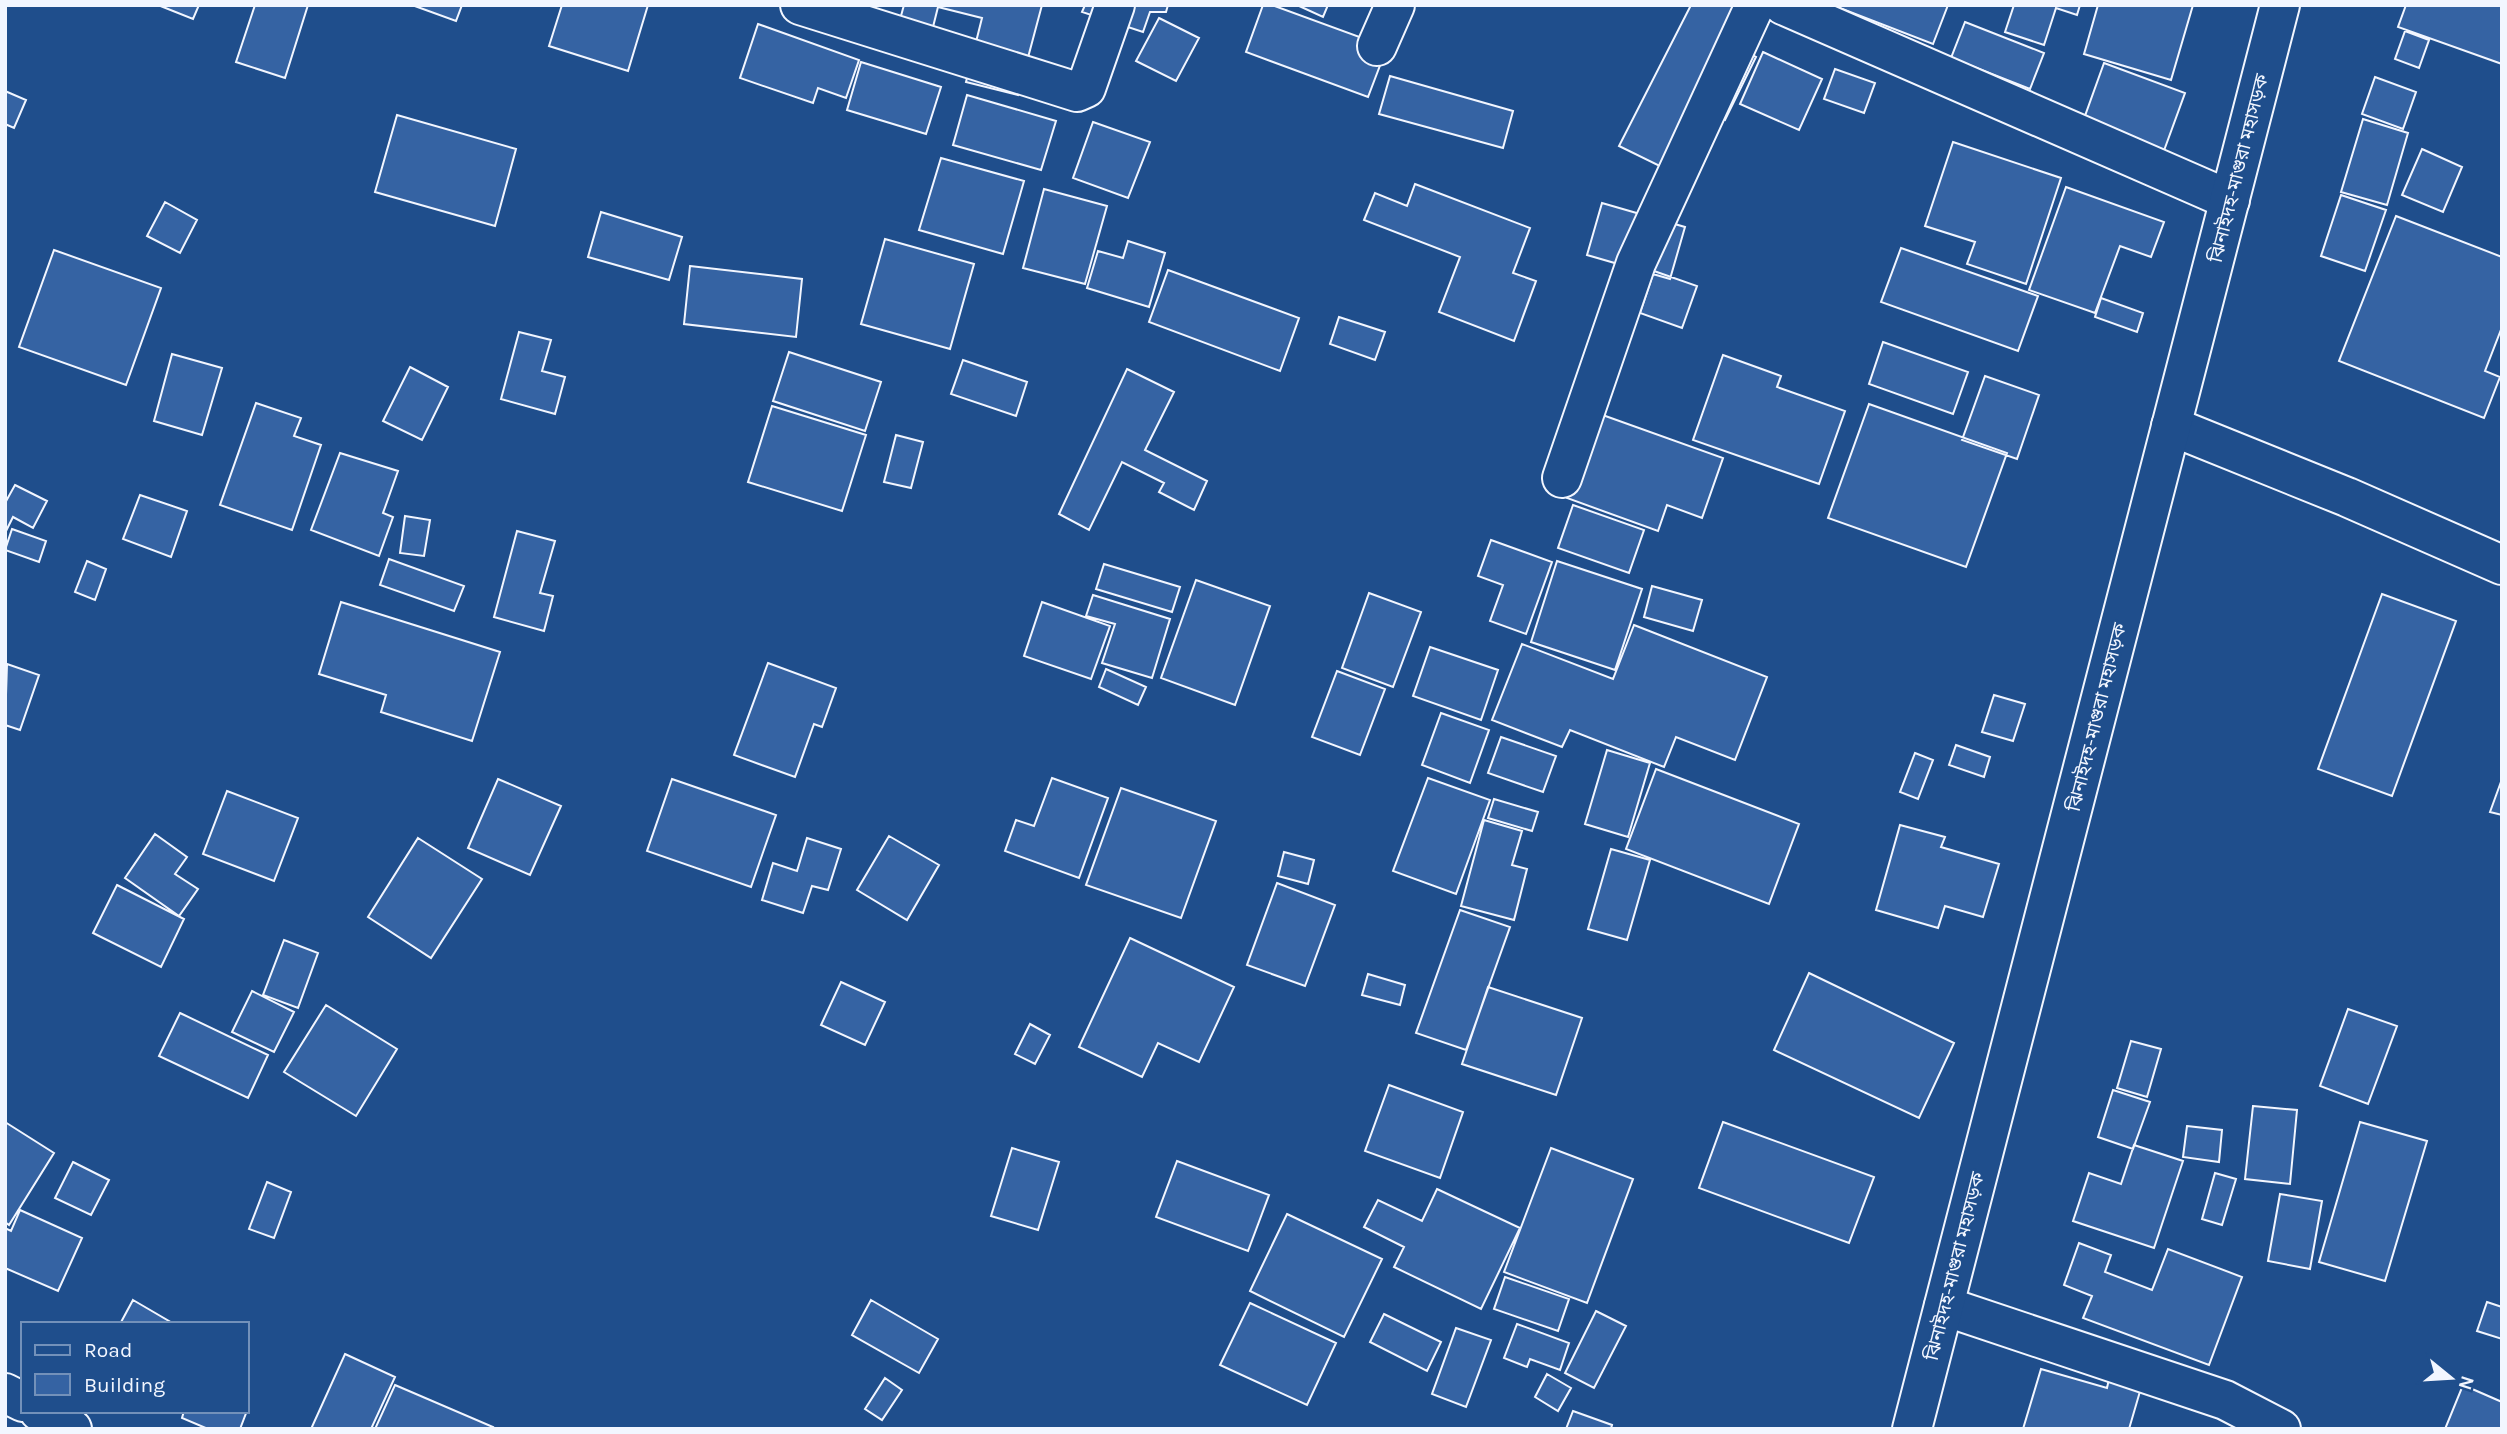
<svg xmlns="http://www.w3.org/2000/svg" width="2507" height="1434" font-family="Karla,'Noto Sans Bengali',sans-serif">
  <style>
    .building { fill: #3563a3; stroke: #f2f6ff; stroke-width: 2 }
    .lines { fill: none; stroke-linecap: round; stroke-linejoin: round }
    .minor-casing { stroke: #f2f6ff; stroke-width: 42 }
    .trunk-casing { stroke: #f2f6ff; stroke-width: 42 }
    .minor { stroke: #1f4e8c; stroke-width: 38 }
    .trunk { stroke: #1f4e8c; stroke-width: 38 }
    .labels { text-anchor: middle; stroke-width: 5; stroke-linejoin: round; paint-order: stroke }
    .street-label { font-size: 19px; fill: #f2f6ff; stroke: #1f4e8c }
  </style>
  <rect width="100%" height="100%" fill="#1f4e8c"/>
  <path class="building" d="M158 5H199L193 19Z
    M255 5H308L285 78 236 62Z
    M412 5H462L456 21Z
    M562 5H648L628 71 549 46Z
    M904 5H1042L1018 95 966 82 982 18 938 7 929 43 896 34Z
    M1085 5H1168L1166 12H1150L1143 32 1082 12Z
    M1263 5H1272L1387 47 1368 97 1246 52Z
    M1297 5H1328L1323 17Z
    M1691 5H1734L1750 54 1756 57 1725 120 1711 113 1680 176 1619 146Z
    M1832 5H1948L1933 44Z
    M2014 5H2080L2077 15 2056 8 2044 45 2005 32Z
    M2098 5H2193L2171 80 2084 54Z
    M2406 5H2502V64L2398 27Z
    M1159 18 1199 38 1176 81 1136 61Z
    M1965 22 2044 53 2030 89 1951 58Z
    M758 24 859 60 846 98 818 88 813 103 740 78Z
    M2405 31 2429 40 2419 68 2395 59Z
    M1763 52 1822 79 1799 130 1740 104Z
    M861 62 941 87 926 134 847 110Z
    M2104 63 2185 93 2162 156 2081 127Z
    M1835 69 1875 83 1864 113 1824 99Z
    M1390 76 1513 111 1503 148 1379 114Z
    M2375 77 2416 92 2403 129 2362 114Z
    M5 91 26 100 14 128 5 124Z
    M967 95 1056 121 1041 170 953 145Z
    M397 115 516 149 495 226 375 192Z
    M2363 119 2408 133 2387 205 2341 192Z
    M1093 122 1150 142 1128 198 1073 178Z
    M1953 142 2061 178 2026 284 1967 264 1975 242 1925 226Z
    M2422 149 2462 167 2443 212 2402 195Z
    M941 158 1024 181 1003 254 919 230Z
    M1415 184 1530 228 1513 273 1536 281 1514 341 1439 312 1460 257 1364 220 1375 193 1407 206Z
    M2066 187 2164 222 2151 257 2120 246 2095 313 2029 290Z
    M1044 189 1107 206 1085 284 1023 268Z
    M2341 195 2386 210 2365 271 2321 256Z
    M165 202 197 220 180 253 147 236Z
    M1602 203 1685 227 1670 279 1587 255Z
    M601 212 682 237 669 280 588 257Z
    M2396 216 2502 257V327L2485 371 2500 377 2484 418 2339 361Z
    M885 239 974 264 950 349 861 324Z
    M1128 241 1165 253 1149 307 1087 288 1098 251 1123 258Z
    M1901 248 2038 296 2018 351 1881 302Z
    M54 250 161 288 126 385 19 347Z
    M690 266 802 279 796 337 684 324Z
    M1168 270 1299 318 1280 371 1149 322Z
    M1654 271 1697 286 1682 328 1640 313Z
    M2101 298 2143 313 2137 332 2095 317Z
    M1339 317 1385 332 1375 360 1330 344Z
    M519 332 551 340 542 371 565 377 555 414 501 399Z
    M1883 342 1968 372 1953 414 1869 384Z
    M789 352 881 382 865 431 773 401Z
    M172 354 222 368 202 435 154 421Z
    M1723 355 1781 376 1777 387 1845 411 1819 484 1693 440Z
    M963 360 1027 382 1016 416 951 394Z
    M410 367 448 387 422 440 383 421Z
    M1127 369 1174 392 1145 450 1207 481 1194 510 1159 492 1164 483 1122 462 1089 530 1059 514Z
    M1985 376 2039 395 2017 459 1962 440Z
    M256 403 301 418 294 436 321 445 292 530 220 505Z
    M1869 404 2007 453 1966 567 1828 518Z
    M772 406 866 435 842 511 748 482Z
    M1597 413 1723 458 1702 518 1667 505 1658 531 1567 498Z
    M896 435 923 442 911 488 884 482Z
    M340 453 398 471 383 513 393 517 379 556 311 530Z
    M15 485 47 501 33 528 13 517 5 533V503Z
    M140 495 187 511 171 557 123 539Z
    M1573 505 1644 530 1629 573 1558 548Z
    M405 516 430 520 424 556 400 553Z
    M12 529 46 541 39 562 5 550Z
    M517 531 555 541 540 593 553 596 544 631 494 617Z
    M1491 540 1552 562 1526 634 1490 621 1503 585 1478 576Z
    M389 559 464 586 454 611 380 585Z
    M87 561 106 569 95 600 75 592Z
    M1557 561 1642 589 1615 670 1531 642Z
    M1104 564 1180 587 1172 612 1096 589Z
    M1196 580 1270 606 1235 705 1161 678Z
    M1652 586 1702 600 1693 631 1644 617Z
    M1369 593 1421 612 1393 687 1342 668Z
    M2382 594 2456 621 2392 796 2318 769Z
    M1093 595 1170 619 1152 678 1102 663 1115 624 1086 616Z
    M341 602 500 652 472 741 381 712 386 695 319 674Z
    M1042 602 1110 626 1091 679 1024 656Z
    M1634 625 1767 677 1735 760 1676 737 1664 767 1570 730 1562 747 1492 720 1522 644 1613 679Z
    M1430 647 1498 670 1481 720 1413 696Z
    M768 663 836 688 822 727 814 724 795 777 734 755Z
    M7 664 39 675 20 730 5 725Z
    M1106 669 1146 687 1138 705 1099 687Z
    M1337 671 1385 689 1360 755 1312 737Z
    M1994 695 2025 704 2013 741 1982 732Z
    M1441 713 1489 730 1470 783 1422 765Z
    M1501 737 1556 756 1543 792 1488 773Z
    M1956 745 1990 757 1984 777 1949 765Z
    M1607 750 1650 763 1628 837 1585 824Z
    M1915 753 1933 760 1918 799 1900 792Z
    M1656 769 1799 824 1769 904 1626 849Z
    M1052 778 1108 798 1079 878 1005 851 1016 820 1034 826Z
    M1428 778 1490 800 1456 894 1393 871Z
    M498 779 561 806 530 875 468 848Z
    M672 779 776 815 751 887 647 851Z
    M2502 779V815L2490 812Z
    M1121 788 1216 821 1181 918 1086 885Z
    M227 791 298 818 274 881 203 854Z
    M1494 799 1538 812 1532 831 1488 818Z
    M1484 820 1522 831 1512 865 1527 869 1514 920 1461 906Z
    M1900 825 1945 837 1941 847 1999 864 1983 917 1945 906 1938 928 1876 910Z
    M155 834 187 857 175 874 198 889 179 916 125 878Z
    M889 836 939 865 907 920 857 890Z
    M418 838 482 879 431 958 368 917Z
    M807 838 841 849 828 890 812 886 803 913 762 900 773 863 797 871Z
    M1611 849 1650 860 1627 940 1588 929Z
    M1284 852 1314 860 1308 884 1278 876Z
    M1277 883 1335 905 1305 986 1247 965Z
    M117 885 184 919 161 967 93 933Z
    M1460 910 1510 927 1466 1050 1416 1033Z
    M1130 938 1234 987 1199 1062 1158 1043 1142 1077 1079 1047Z
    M284 940 318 953 298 1008 263 995Z
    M1809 973 1954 1043 1919 1118 1774 1050Z
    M1368 974 1405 985 1400 1005 1362 995Z
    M841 982 885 1002 865 1045 821 1025Z
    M1488 987 1582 1018 1556 1095 1462 1064Z
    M252 991 294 1012 274 1052 232 1032Z
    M326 1005 397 1049 356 1116 284 1072Z
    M2348 1009 2397 1026 2368 1104 2320 1086Z
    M180 1013 268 1055 248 1098 159 1056Z
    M1030 1024 1050 1035 1035 1064 1015 1054Z
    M2131 1041 2161 1049 2147 1097 2117 1088Z
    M1389 1085 1463 1112 1440 1178 1365 1151Z
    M2113 1090 2150 1102 2133 1149 2098 1137Z
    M2253 1106 2297 1110 2290 1184 2245 1179Z
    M5 1122 54 1153 9 1225 5 1222Z
    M1723 1122 1874 1177 1849 1243 1699 1188Z
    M2360 1122 2427 1141 2385 1281 2319 1262Z
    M2187 1126 2222 1130 2219 1162 2183 1157Z
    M2134 1145 2183 1161 2154 1248 2073 1221 2089 1173 2121 1184Z
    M1012 1148 1059 1162 1038 1230 991 1216Z
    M1551 1148 1633 1179 1587 1303 1504 1272Z
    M1177 1161 1269 1195 1248 1251 1156 1217Z
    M73 1162 109 1180 91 1215 55 1198Z
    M2215 1173 2236 1179 2222 1225 2202 1219Z
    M267 1182 291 1192 274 1238 249 1229Z
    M1437 1189 1520 1228 1481 1309 1394 1267 1404 1247 1364 1227 1378 1200 1422 1221Z
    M2280 1194 2322 1201 2310 1269 2268 1261Z
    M20 1210 82 1238 58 1291 5 1268V1228L11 1231Z
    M1287 1214 1382 1259 1344 1337 1250 1291Z
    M2079 1243 2111 1255 2105 1272 2152 1290 2168 1249 2242 1277 2209 1365 2083 1318 2092 1296 2064 1285Z
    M1505 1277 1569 1299 1558 1331 1494 1309Z
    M133 1300 174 1324H120Z
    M871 1300 938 1339 919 1373 852 1335Z
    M2487 1302 2502 1307V1339L2477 1331Z
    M1250 1303 1336 1343 1307 1405 1220 1365Z
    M1596 1311 1626 1326 1594 1388 1565 1373Z
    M1384 1314 1441 1342 1427 1371 1370 1342Z
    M1517 1324 1569 1343 1560 1370 1530 1359 1527 1367 1504 1358Z
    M1456 1328 1491 1340 1466 1407 1432 1394Z
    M345 1354 395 1377 371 1429H311Z
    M2041 1369 2107 1388 2109 1379 2141 1388 2129 1429H2023Z
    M1547 1374 1571 1388 1558 1411 1535 1397Z
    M885 1378 902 1390 882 1420 865 1409Z
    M395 1385 493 1427 492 1429H375Z
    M2463 1385 2502 1402V1429H2445Z
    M247 1407 248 1408 240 1429H208L182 1418 184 1411H247Z
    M1573 1411 1612 1425 1611 1429H1566Z"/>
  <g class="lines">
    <defs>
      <path id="minor" d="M800 5 1077 92 1086 88 1115 5
        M1783 5 2230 200
        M1377 46 1395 5
        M2171 426 2347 497 2502 565
        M1562 478 1636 263 1755 5
        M1944 1306 2225 1400 2281 1429
        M5 1393 23 1402
        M39 1411 72 1429"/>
      <path id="trunk" d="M1912 1429 2280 5"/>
    </defs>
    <use href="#minor" class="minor-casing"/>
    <use href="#trunk" class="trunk-casing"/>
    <use href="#minor" class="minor"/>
    <use href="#trunk" class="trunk"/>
  </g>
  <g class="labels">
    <g class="street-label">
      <text transform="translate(2238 168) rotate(-76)" y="7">ঝিনাইদহ-মাগুরা মহাসড়ক</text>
      <text transform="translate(2096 717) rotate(-76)" y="7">ঝিনাইদহ-মাগুরা মহাসড়ক</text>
      <text transform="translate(1954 1266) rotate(-76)" y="7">ঝিনাইদহ-মাগুরা মহাসড়ক</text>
    </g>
  </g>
  <rect width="2507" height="1434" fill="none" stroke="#f2f6ff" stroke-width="14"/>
  <rect x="21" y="1322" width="228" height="91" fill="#1f4e8c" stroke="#7391ba" stroke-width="2"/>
  <rect x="35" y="1345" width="35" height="10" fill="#1f4e8c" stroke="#7391ba" stroke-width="2"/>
  <text x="84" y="1357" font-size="21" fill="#f2f6ff">Road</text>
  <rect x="35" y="1374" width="35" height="21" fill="#3563a3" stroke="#7391ba" stroke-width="2"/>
  <text x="84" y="1392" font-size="21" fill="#f2f6ff">Building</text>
  <g transform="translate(2451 1378) rotate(108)" stroke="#1f4e8c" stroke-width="5" paint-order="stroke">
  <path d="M0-5L12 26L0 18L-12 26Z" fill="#f2f6ff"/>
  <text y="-10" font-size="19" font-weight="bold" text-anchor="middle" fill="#f2f6ff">N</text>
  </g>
</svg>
